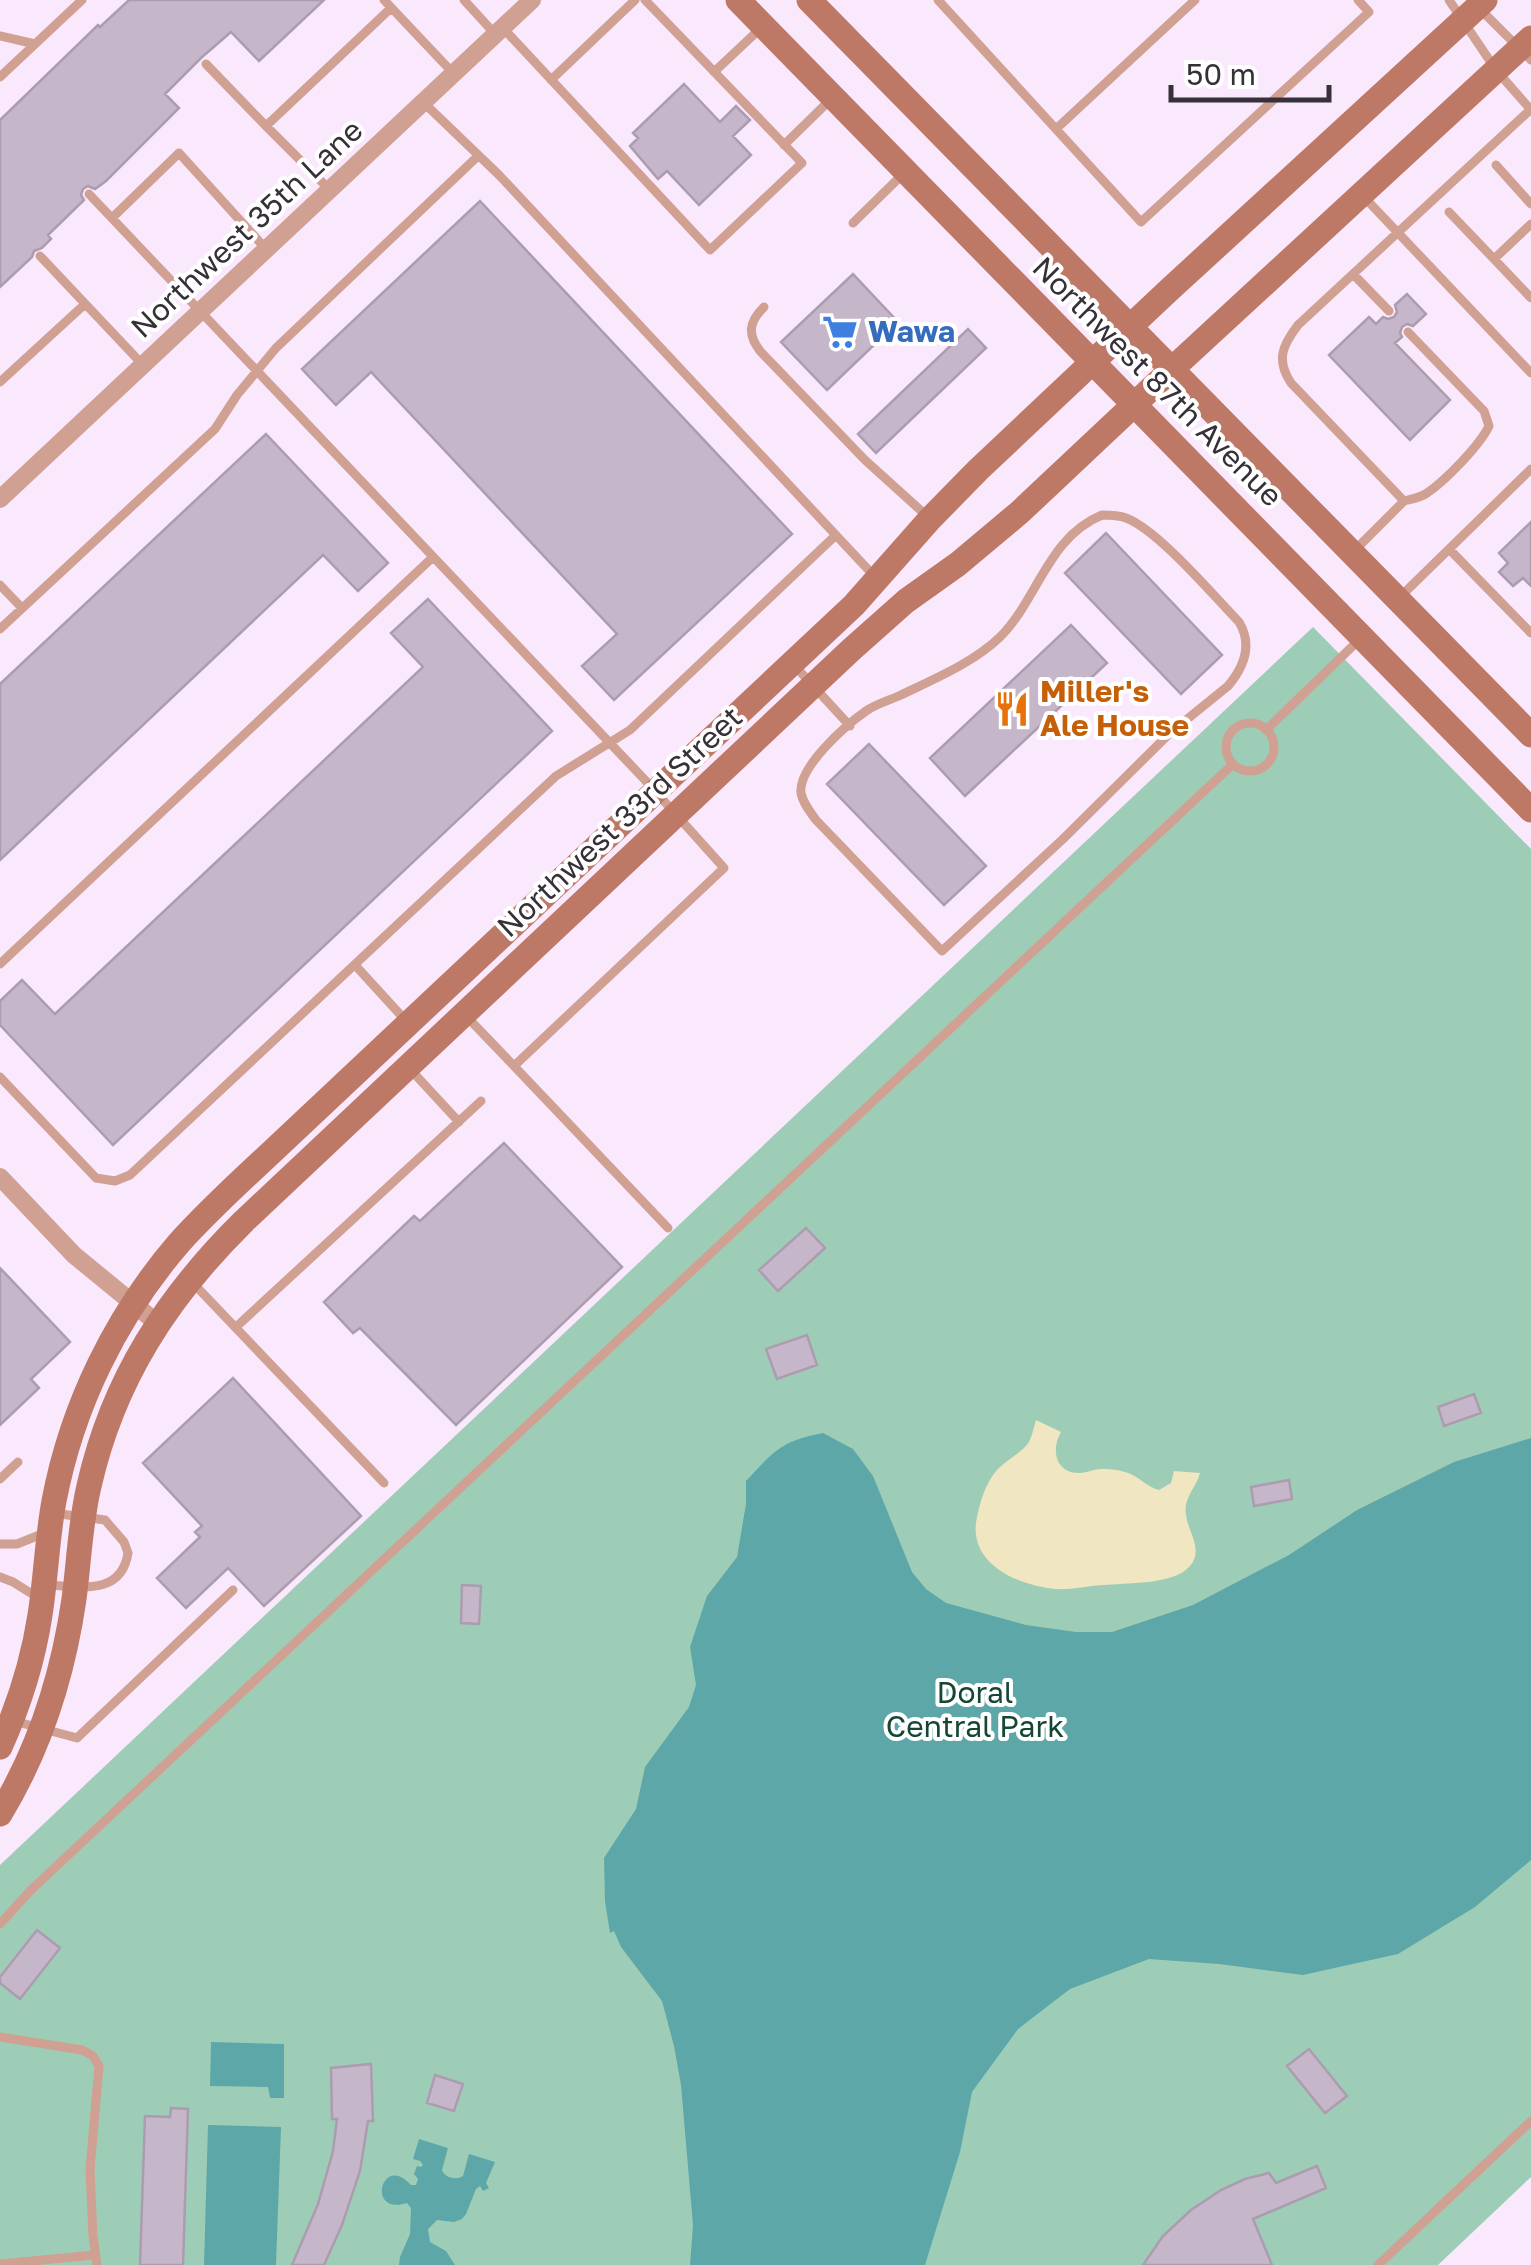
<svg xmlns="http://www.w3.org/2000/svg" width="1531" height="2265" font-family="'Golos Text',sans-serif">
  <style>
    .green { fill: #9ecdb7 }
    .sand { fill: #f0e6c1 }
    .water { fill: #5da7a8 }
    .building { fill: #c6b6c9; stroke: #ac9caf; stroke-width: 2.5 }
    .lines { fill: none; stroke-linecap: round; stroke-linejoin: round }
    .lane { stroke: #d0a093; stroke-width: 9 }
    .street { stroke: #d0a093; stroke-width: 18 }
    .secondary { stroke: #bd7866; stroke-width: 25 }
    .labels { text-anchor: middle; stroke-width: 8; stroke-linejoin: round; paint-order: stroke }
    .street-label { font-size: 30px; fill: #363038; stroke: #fff }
    .shop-label { font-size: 30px; font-weight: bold; fill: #366cbe; stroke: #fff; text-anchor: start }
    .food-label { font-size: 30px; font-weight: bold; fill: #c56008; stroke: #fff; text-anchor: start }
    .park-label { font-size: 30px; fill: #154734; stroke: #fff }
  </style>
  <rect width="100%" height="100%" fill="#fae9fd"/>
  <path class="green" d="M1313 627 1531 849V2177L1438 2265H0V1865Z"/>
  <path class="sand" d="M1036 1420 1061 1432C1051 1449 1055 1472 1078 1473 1084 1473 1089 1471 1094 1470 1103 1468 1116 1469 1125 1472 1138 1475 1146 1487 1159 1490L1171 1483 1174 1471 1200 1473C1196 1488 1183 1498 1186 1515 1188 1532 1204 1550 1190 1566 1174 1585 1125 1583 1102 1585 1086 1586 1072 1590 1056 1589 1021 1586 971 1566 976 1523 979 1504 986 1480 1000 1467 1009 1459 1022 1452 1029 1442 1032 1436 1034 1427 1036 1420Z"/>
  <path class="water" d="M823 1433 853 1449 873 1476 912 1572 926 1589 946 1603 1026 1625 1076 1632H1112L1193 1605 1289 1555 1357 1510 1454 1462 1531 1438V1860L1475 1907 1398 1954 1303 1975 1219 1964 1149 1959 1070 1989 1018 2029 972 2092 960 2152 925 2265H690L693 2225 681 2085 674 2046 662 2001 621 1947 614 1931 610 1933 605 1901 604 1858 636 1809 645 1767 689 1707 696 1685 690 1647 707 1596 737 1557 746 1504V1481C774 1451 781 1441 823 1433Z
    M211 2042 284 2044V2098H270L268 2087 210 2086Z
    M208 2125 281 2127 276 2265H204Z
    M419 2139 448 2148 442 2170C444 2177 456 2181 463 2176L469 2154 495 2162 486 2183 489 2188 483 2191 480 2186 476 2189 466 2214 462 2219 454 2222 437 2220 428 2229 430 2242 446 2251 455 2265H399L400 2257 410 2234 411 2208 407 2203C365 2216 382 2152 411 2185H416L418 2179 414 2174 417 2166 421 2167 423 2165 420 2161 413 2159Z"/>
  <path class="building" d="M129 0H324L259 61 231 32 201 58 165 94 179 108 106 181 95 189 88 186 83 189 81 195 84 200 48 235 51 239 42 248 34 251 32 257 0 287V120L98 25 100 27Z
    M684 84 720 122 736 106 750 120 733 136 751 155 699 205 667 171 658 179 630 146 638 138 633 133Z
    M480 201 792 534 614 700 582 666 617 634 371 372 336 405 302 369Z
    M853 274 898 322 827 390 781 342Z
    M1407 294 1426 314 1413 326 1407 324 1402 327 1400 333 1402 337 1395 343 1450 400 1410 440 1329 355 1369 317 1376 324 1383 317 1388 319 1394 317 1397 312 1395 305Z
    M968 329 986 348 876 453 858 434Z
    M266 434 388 563 358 591 323 555 0 860V684Z
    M1531 522V586L1523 578 1513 586 1499 572 1508 563 1499 553Z
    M1106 533 1222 655 1181 694 1065 573Z
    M428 599 552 731 113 1145 0 1025V1001L22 980 55 1014 423 667 391 633Z
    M1071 625 1107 663 965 796 930 758Z
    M869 744 986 866 944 905 827 784Z
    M504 1143 622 1267 456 1425 360 1328 353 1333 324 1302 414 1216 420 1221Z
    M806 1228 825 1248 778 1291 759 1270Z
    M0 1268 70 1342 31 1379 39 1388 0 1425Z
    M807 1335 817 1365 777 1379 766 1349Z
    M233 1378 361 1516 264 1606 228 1568 186 1608 157 1578 200 1537 195 1532 202 1526 143 1463Z
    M1474 1394 1481 1413 1444 1426 1438 1407Z
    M1289 1480 1292 1499 1254 1506 1251 1487Z
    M462 1585 481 1586 479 1624 461 1623Z
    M37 1930 60 1948 20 1999 0 1983V1977Z
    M1309 2049 1347 2096 1325 2113 1287 2066Z
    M371 2064 373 2121H368L360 2171 342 2225 324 2265H292L318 2204 333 2151 337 2119H332L331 2068Z
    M435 2075 463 2084 454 2111 427 2103Z
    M171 2108 188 2109 183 2265H140L145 2116 170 2117Z
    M1317 2166 1326 2188 1253 2219 1272 2265H1143L1163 2236 1191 2210 1221 2190 1245 2179 1269 2173 1276 2183Z"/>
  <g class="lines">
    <path class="lane" d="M384 0 453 73
      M464 0 495 34
      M938 0 1141 222 1369 12 1358 0
      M1449 0 1496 70 1531 110
      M1480 9 1531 60
      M502 27 710 250 802 163 645 0
      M0 36 35 44
      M206 64 266 126
      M714 72 763 26
      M0 77 82 0
      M551 80 635 0
      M423 102 499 175 876 578
      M1056 129 1195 0
      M784 145 832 98
      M1496 165 1531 204
      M330 190 266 126 391 8
      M89 194 645 780 724 868 514 1066 466 1016
      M1364 197 1531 373
      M1449 212 1494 259
      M112 218 179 153 266 249
      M853 223 904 173
      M1531 224 1494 259 1531 298
      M40 256 143 365
      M1353 274 1389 311
      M764 307C749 322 747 334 760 351L865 460 928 517
      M0 382 85 304
      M1404 501C1412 499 1420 498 1427 493 1445 481 1480 445 1489 426L1484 411 1408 332
      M1102 515C1110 515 1118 515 1126 518 1158 530 1213 595 1239 622 1253 645 1244 667 1228 686L1170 733 1063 839 942 951 816 820C810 812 803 803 801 793 798 767 846 725 866 711 876 704 890 700 901 695 934 679 973 663 1000 637 1038 599 1048 537 1102 515Z
      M1449 549 1531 633
      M1353 552 1404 501 1291 383C1276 360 1282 346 1298 325L1531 109
      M0 585 22 608
      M1401 596 1531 469
      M0 629 215 429 237 395 276 348 478 156
      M794 665 850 726
      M1226 747a24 24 0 1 1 48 0a24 24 0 1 1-48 0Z
      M1266 730 1361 638
      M0 964 433 557
      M355 965 407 1022
      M514 1066 668 1228
      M410 1069 459 1122
      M0 1077 96 1178 115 1181 130 1175 556 776 630 730 836 535
      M191 1281 384 1483
      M236 1327 481 1101
      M0 1479 18 1462
      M0 1544H17L47 1532
      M0 1577 13 1582 37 1597
      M46 1585C79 1586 121 1597 128 1553L124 1542 105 1520 53 1513
      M14 1721 77 1738 233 1590
      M0 1924 31 1890 1233 764
      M0 2037 82 2050 93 2056 99 2066 90 2169 93 2236 97 2265
      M0 2264 95 2255
      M1378 2265 1531 2121"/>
    <path class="street" d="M0 499 532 0
      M0 1177 74 1255 157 1323"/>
    <path class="secondary" d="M738 0 1531 810
      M809 0 1531 735
      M0 1747C19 1705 33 1661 40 1615 46 1577 47 1539 54 1501 72 1406 116 1316 179 1243 205 1214 233 1188 261 1162L854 605 930 519 978 470 1168 291 1485 0
      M0 1814C40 1748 63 1675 74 1599 79 1562 80 1524 89 1486 113 1380 167 1297 244 1221L852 649 906 601 958 564 1020 512 1172 369 1531 38"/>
  </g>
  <defs>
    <symbol id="supermarket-bare" viewBox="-9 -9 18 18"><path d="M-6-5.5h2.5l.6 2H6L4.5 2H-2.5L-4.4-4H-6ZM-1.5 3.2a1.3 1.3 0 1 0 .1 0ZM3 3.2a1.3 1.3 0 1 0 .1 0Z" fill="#3f7fe0" stroke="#fff" stroke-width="2.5" paint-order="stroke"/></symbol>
    <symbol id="restaurant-bare" viewBox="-9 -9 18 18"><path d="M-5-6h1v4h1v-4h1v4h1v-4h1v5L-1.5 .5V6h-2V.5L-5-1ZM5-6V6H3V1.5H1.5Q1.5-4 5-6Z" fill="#e8710a" stroke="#fff" stroke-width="2.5" paint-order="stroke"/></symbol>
  </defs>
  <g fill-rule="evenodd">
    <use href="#supermarket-bare" x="815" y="307" width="50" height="50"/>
    <use href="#restaurant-bare" x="987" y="684" width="50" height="50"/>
  </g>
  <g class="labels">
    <g class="street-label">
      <text transform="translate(247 229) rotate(-43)" y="10">Northwest 35th Lane</text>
      <text transform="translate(1157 382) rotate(45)" y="10">Northwest 87th Avenue</text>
      <text transform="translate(620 822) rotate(-43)" y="10">Northwest 33rd Street</text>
    </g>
    <g class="shop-label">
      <text x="868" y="342">Wawa</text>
    </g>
    <g class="food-label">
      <text x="1040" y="702">Miller's<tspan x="1040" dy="34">Ale House</tspan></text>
    </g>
    <g class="park-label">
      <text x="975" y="1703">Doral<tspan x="975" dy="34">Central Park</tspan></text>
    </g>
  </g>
  <path d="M1171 85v15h158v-15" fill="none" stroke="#363038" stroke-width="5"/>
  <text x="1186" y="85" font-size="30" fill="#363038" stroke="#ffffff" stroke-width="8" paint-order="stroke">50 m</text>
</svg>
